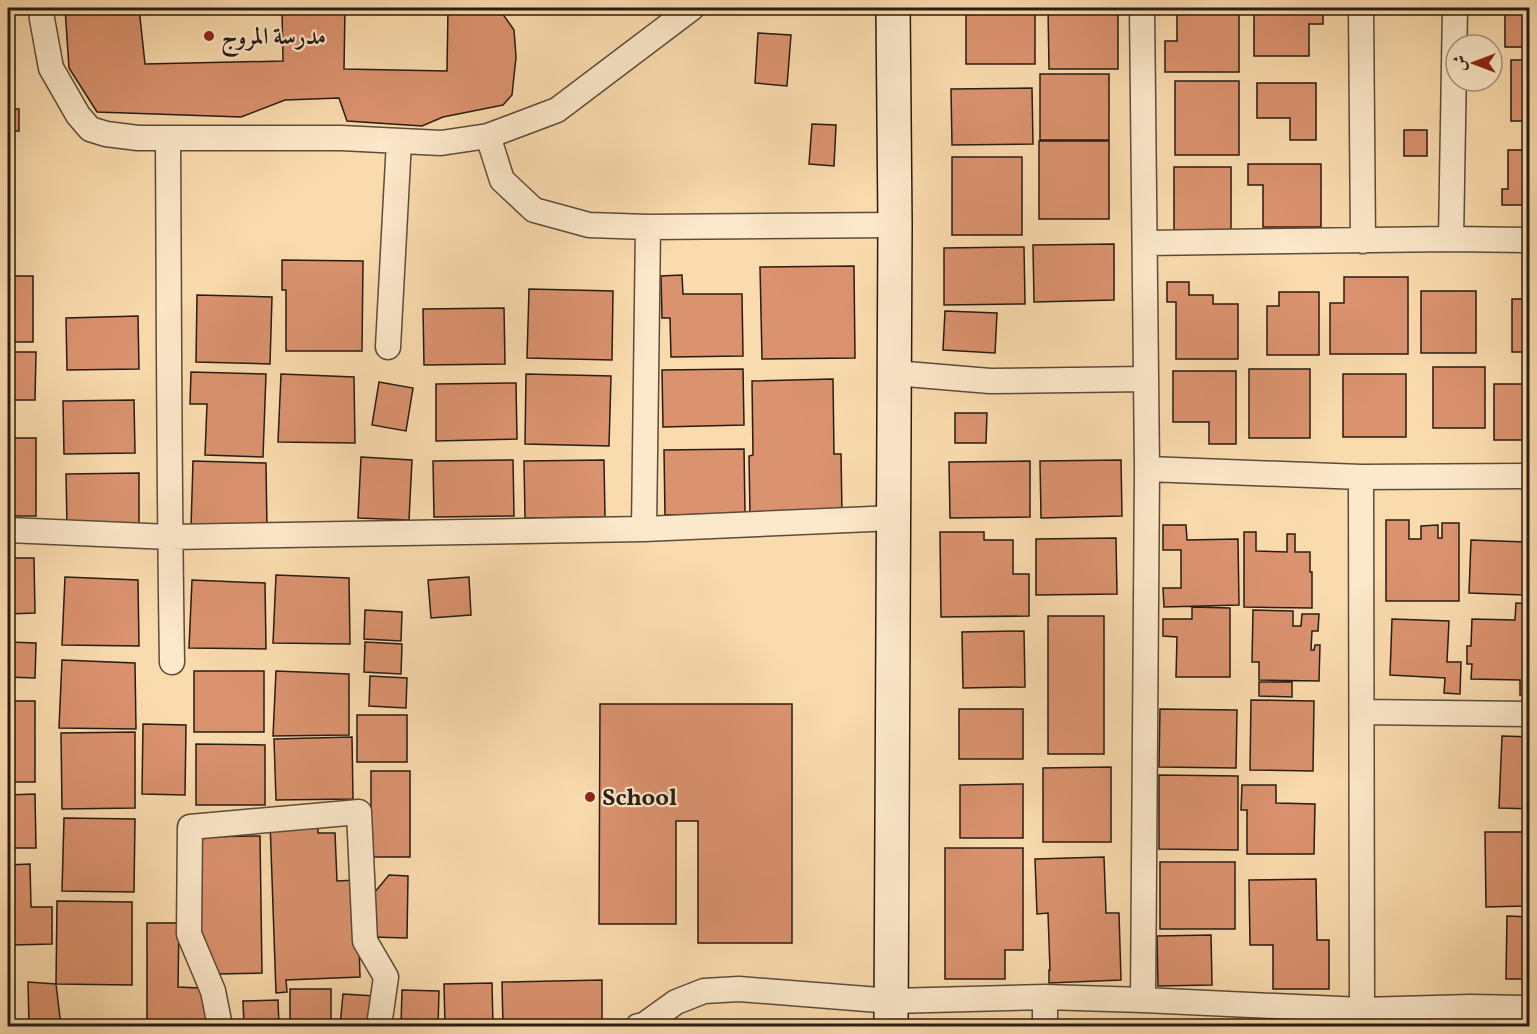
<svg xmlns="http://www.w3.org/2000/svg" width="1537" height="1034" font-family="Vollkorn,Amiri,serif">
  <style>
    .building { fill: #db926f; stroke: #281c13; stroke-width: 1.5 }
    .lines { fill: none; stroke-linecap: round; stroke-linejoin: round }
    .street-casing { stroke: #5c4c3a; stroke-width: 27 }
    .secondary-casing { stroke: #281c13; stroke-width: 36 }
    .street { stroke: #fce8ca; stroke-width: 24 }
    .secondary { stroke: #fce8ca; stroke-width: 33 }
    .poi-dot { fill: #8f2418; stroke: #fce8ca; stroke-width: 2 }
    .labels { text-anchor: middle; stroke-width: 4.5; stroke-linejoin: round; paint-order: stroke }
    .poi-label { font-size: 24px; font-weight: bold; fill: #281c13; stroke: #fce8ca; text-anchor: start }
  </style>
  <rect width="100%" height="100%" fill="#fadbae"/>
  <filter id="stains"><feTurbulence type="fractalNoise" baseFrequency=".00333" numOctaves="4"/><feColorMatrix values="0 0 0 0 .2 0 0 0 0 .09 0 0 0 0 .02 0 0 0 .5 -.17"/></filter>
  <radialGradient id="worn" r=".72"><stop offset=".6" stop-color="#630" stop-opacity="0"/><stop offset="1" stop-color="#630" stop-opacity=".3"/></radialGradient>
  <path class="building" d="M65 8H139L145 64 283 61 282 8H345L344 69 447 71 448 9 500 10 514 30 516 57 512 95 503 105 443 117 422 126 347 121 339 98 285 100 241 117 97 112 69 68Z
    M966 8H1035V64H966Z
    M1048 8H1118V69H1049Z
    M1177 8H1239V72H1165V41H1177Z
    M1254 8H1323V24H1309V56H1254Z
    M1505 8H1530V47H1505Z
    M758 33 791 35 787 86 755 83Z
    M1511 60H1530V121H1511Z
    M1040 74H1109V140H1040Z
    M1175 81H1239V155H1175Z
    M1257 83H1316V140H1290V118H1257Z
    M1032 88 1033 144 952 145 951 89Z
    M8 109H19V131H8Z
    M812 124 836 125 834 166 809 164Z
    M1404 130H1427V156H1404Z
    M1039 141H1109V219H1039Z
    M1508 150H1530V205H1502V189H1508Z
    M952 157H1022V235H952Z
    M1248 164H1321V227H1263V185H1248Z
    M1174 167H1231V231H1174Z
    M8 225H10L12 268H8Z
    M1114 244V300L1034 302 1033 245Z
    M1024 247 1025 304 944 305V248Z
    M282 260 363 261 362 351H286V290H282Z
    M854 266 855 358 762 359 760 267Z
    M682 275 683 294H742L743 356 671 357 670 318H662L661 276Z
    M8 276H33V342H8Z
    M1344 277H1408V354H1330V303H1344Z
    M1167 282H1189V295H1213V304H1238V359H1176V302H1167Z
    M529 289 613 291 612 360 527 358Z
    M1421 291H1476V353H1421Z
    M1279 292H1319V355H1267V306H1279Z
    M197 295 272 297 270 364 196 362Z
    M1512 299H1530V352H1512Z
    M504 308 505 364 424 365 423 309Z
    M945 311 997 313 995 353 943 350Z
    M138 316 139 369 67 370 66 318Z
    M8 352H36L35 400H8Z
    M1433 367H1485V428H1433Z
    M743 369 744 425 663 427 662 370Z
    M1249 369H1310V438H1249Z
    M1173 371H1236V444H1209V422H1173Z
    M191 372 266 374 263 457 205 455 207 404H190Z
    M281 374 354 377 355 443 278 442Z
    M526 374 611 376 609 446 525 444Z
    M1343 374H1406V437H1343Z
    M833 379 834 454H841L842 514 750 515 749 456 753 455 752 381Z
    M379 382 413 388 406 431 372 425Z
    M516 383 517 439 436 441V384Z
    M1494 384H1530V440H1494Z
    M134 400 135 453 64 454 63 401Z
    M955 413H987L986 443H955Z
    M8 438H36V516H8Z
    M744 449 745 514 665 515 664 450Z
    M361 457 412 460 409 520 358 518Z
    M513 460 514 516 434 517 433 461Z
    M604 460 605 517 525 518 524 461Z
    M1121 460 1122 516 1041 518 1040 461Z
    M193 461 266 463 267 530 191 528Z
    M1030 461V517L950 518 949 462Z
    M139 473V526L67 527 66 474Z
    M1386 520H1409V539H1421V526L1438 525V538H1442V523H1459V601H1386Z
    M1163 525H1186L1187 540 1238 539 1239 605 1164 607 1163 588H1181V550H1163Z
    M940 532H984V540H1013V574H1029V616L941 617Z
    M1244 532H1256V551L1287 552V534H1295V552H1310V572H1312V608L1244 607Z
    M1116 538 1117 594 1036 595V539Z
    M1471 540 1526 542 1524 595 1469 593Z
    M8 558H34L35 613 8 614Z
    M276 575 349 578 350 644 273 643Z
    M65 577 138 580 139 646 62 645Z
    M469 577 471 615 431 618 428 580Z
    M192 580 265 583 266 649 189 648Z
    M1516 603 1530 604V695H1520V680L1471 679 1472 664H1467V646H1471L1472 619 1515 620Z
    M1192 607 1230 608V677H1176L1177 637 1163 636V619H1192Z
    M365 610 402 612 401 641 364 639Z
    M1253 610 1293 611V626H1301L1302 614H1319L1318 631H1312L1311 650H1314L1315 645H1320L1319 681 1259 680V662H1252Z
    M1048 616H1104V754H1048Z
    M1392 619 1449 621 1447 662H1461L1460 694 1444 693 1445 678 1390 675Z
    M1024 631 1025 687 963 688 962 632Z
    M8 642 36 643 35 678 8 677Z
    M365 642 402 644 401 674 364 672Z
    M62 660 135 663 136 729 59 728Z
    M194 671H264V732H194Z
    M276 671 349 674V735L273 736Z
    M370 676 407 678 406 708 369 706Z
    M1259 682H1292V697L1259 696Z
    M1251 700 1314 701 1313 771 1250 770Z
    M8 701H35V782H8Z
    M600 704H792V943H698V821H676V924H599Z
    M959 709H1023V759H959Z
    M1160 709 1237 710 1236 768 1159 767Z
    M357 715H407V762H357Z
    M143 724 186 725 185 795 142 794Z
    M135 732V808L62 809 61 733Z
    M1502 736 1530 737V809L1499 808Z
    M352 737 353 799 276 800 274 739Z
    M196 744 265 745V805H196Z
    M1111 767V842H1043V768Z
    M371 771H410V857H371Z
    M1159 775 1238 776V850L1159 849Z
    M1023 784V838H960V785Z
    M1242 785H1276V803L1315 804 1314 854H1247V810H1241Z
    M35 794 36 848H8V795Z
    M64 818 135 819 134 892 62 891Z
    M318 819V833H335L337 881 357 880 360 977 286 980 287 992 276 993 270 821Z
    M1485 832H1530V906L1486 907Z
    M260 836 262 973 217 974 200 935 198 837Z
    M945 848H1023V950H1005V979H945Z
    M1104 857 1106 913H1119L1121 980 1049 983V970H1050L1048 913 1037 914 1035 859Z
    M1160 862H1235V929H1160Z
    M30 864 31 907H52V944L12 945 8 935V865Z
    M389 875 408 876 407 938 372 937 374 893Z
    M1316 879 1317 940H1329V989H1273V945H1250L1249 880Z
    M57 901 132 902V985L56 984Z
    M1507 916 1530 917V979H1506Z
    M147 923H179L178 987 200 988 208 1026H147Z
    M1211 935 1212 985 1158 986 1157 936Z
    M602 980V1026H503L502 982Z
    M28 982 56 984 61 1026H29Z
    M492 983 493 1026H445L444 984Z
    M290 989H331V1026H290Z
    M402 990 439 991 438 1026H401Z
    M343 994 375 996 373 1026H340Z
    M278 1000 279 1026H244L243 1001Z"/>
  <g class="lines">
    <defs>
      <path id="street" d="M41 8 42 19 51 68 78 115 90 129 106 134 138 138H341L441 143 488 136 557 110 692 8
        M1142 8 1147 469 1143 1000
        M1361 8 1363 241
        M488 136 502 180 534 210 589 225 648 227 895 225
        M168 138C169 313 169 487 172 662
        M1451 239 1455 8
        M1145 243 1451 239 1530 240
        M388 347 399 141
        M894 373 990 381 1146 379
        M1147 469 1361 477 1530 476
        M1361 477 1362 1010
        M644 529 648 227
        M8 530 170 537 644 529 894 518
        M1362 712 1530 714
        M1045 997V1026
        M220 1026 213 991 189 934 190 827 359 812 365 941 386 977 379 1026
        M638 1026 644 1025 676 1002 704 991 739 989 892 1001 1045 997 1143 1000 1362 1010 1470 1007 1530 1008"/>
      <path id="secondary" d="M891 1026 895 225 893 8"/>
    </defs>
    <use href="#street" class="street-casing"/>
    <use href="#secondary" class="secondary-casing"/>
    <use href="#street" class="street"/>
    <use href="#secondary" class="secondary"/>
  </g>
  <g class="poi-dot">
    <circle cx="209" cy="36" r="6"/>
    <circle cx="590" cy="797" r="6"/>
  </g>
  <g class="labels">
    <g class="poi-label">
      <text x="221" y="44">مدرسة المروج</text>
      <text x="602" y="805">School</text>
    </g>
  </g>
  <rect width="1537" height="1034" fill="none" stroke="#fadbae" stroke-width="30"/>
  <rect x="9" y="9" width="1519" height="1016" fill="none" stroke="#281c13" stroke-width="3"/>
  <rect x="15" y="15" width="1507" height="1004" fill="none" stroke="#281c13" stroke-width="1.5"/>
  <g transform="translate(1474 63) rotate(270)"><circle r="28" fill="#fce8ca" stroke="#a79681" stroke-width="1.5"/>
  <path d="M0-4.5L10 22L0 15L-10 22Z" fill="#8f2418"/>
  <text y="-9" font-size="16" font-weight="bold" text-anchor="middle" fill="#281c13">ش</text>
  </g>
  <rect width="100%" height="100%" filter="url(#stains)"/>
  <rect width="100%" height="100%" fill="url(#worn)"/>
</svg>
